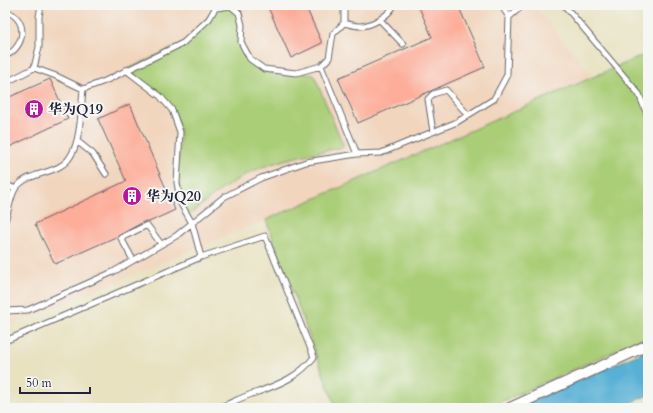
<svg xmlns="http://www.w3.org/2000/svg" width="653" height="413" font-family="Cardo,'Noto Serif SC',serif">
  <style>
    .built { fill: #f1d5bd }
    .green { fill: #aace77; stroke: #667859 }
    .water { fill: #58b1d5; stroke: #3d6a88 }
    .building { fill: #fdad9a }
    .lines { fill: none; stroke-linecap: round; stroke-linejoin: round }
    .service-casing { stroke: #67656a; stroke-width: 7 }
    .minor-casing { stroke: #67656a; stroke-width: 12 }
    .service { stroke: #fff; stroke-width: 5 }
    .minor { stroke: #fff; stroke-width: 10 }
    .labels { text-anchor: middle; stroke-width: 4; stroke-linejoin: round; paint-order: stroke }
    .poi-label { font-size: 14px; font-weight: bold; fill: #22223b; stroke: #f6f6f2; text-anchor: start }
  </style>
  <rect width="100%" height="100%" fill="#f6f6f2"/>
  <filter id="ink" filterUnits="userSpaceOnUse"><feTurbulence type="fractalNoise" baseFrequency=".025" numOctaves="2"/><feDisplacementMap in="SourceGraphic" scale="8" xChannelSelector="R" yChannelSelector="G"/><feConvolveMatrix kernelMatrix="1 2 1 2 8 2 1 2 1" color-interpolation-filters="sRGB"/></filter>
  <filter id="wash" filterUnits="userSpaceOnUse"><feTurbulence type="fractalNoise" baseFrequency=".012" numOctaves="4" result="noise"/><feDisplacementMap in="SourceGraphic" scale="16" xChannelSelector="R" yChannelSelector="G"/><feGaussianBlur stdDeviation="0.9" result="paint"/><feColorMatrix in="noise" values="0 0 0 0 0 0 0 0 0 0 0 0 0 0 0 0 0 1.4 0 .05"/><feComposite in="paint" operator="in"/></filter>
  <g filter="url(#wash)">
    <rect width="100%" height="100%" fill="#e8e2c1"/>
    <path class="built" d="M5 5H534L594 78 277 215 5 328Z"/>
    <path class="green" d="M231 6 239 13 241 42 250 59 264 69 314 75 344 147C314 153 279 159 251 172 228 183 208 200 188 216 182 206 177 194 177 182 177 157 186 133 172 110 161 93 141 82 126 70L183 43 216 8Z
      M648 53V336L487 408H336L266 220Z"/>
    <path class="water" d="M648 350V395L619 408H515Z"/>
    <g id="blocks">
      <path class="building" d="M267 5H305L322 43 291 58Z
        M418 5H458L485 67 358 123 338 78 432 37Z
        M50 79 68 119 5 149V99Z
        M130 104 175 210 149 222 145 221 118 236 55 264 35 224 126 181 98 119Z"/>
    </g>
  </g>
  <g filter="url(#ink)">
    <use href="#blocks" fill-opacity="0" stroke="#67656a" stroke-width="1"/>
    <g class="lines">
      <defs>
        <path id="service" d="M340 5 344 9V23
          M564 5 639 94 648 117
          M216 8 231 6 239 13 242 25 241 42 250 59 264 69 296 73 321 66 329 58 333 34 344 23C349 24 355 26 360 26 371 26 389 16 394 5
          M5 11C29 18 26 47 5 56
          M509 17 523 5
          M380 20 403 44
          M321 66 357 154
          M34 68 39 47V17L41 5
          M126 70 160 96 172 110 180 132 177 183 181 204 192 223 201 257
          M5 83 34 68 56 76 83 89
          M433 132 428 99 433 94 446 90 468 115
          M77 141 93 154 106 174
          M5 184 15 189
          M5 221C8 213 11 195 15 189 28 170 58 176 70 157 81 141 81 109 83 89L105 81 183 43 209 19 217 5
          M133 260 121 238 147 225 161 244
          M5 311 28 310 113 272 176 236 224 197 261 178 306 162 357 154 381 153 457 122 494 99 507 75 509 17 501 5
          M5 341 201 257 265 236 314 357C300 376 280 384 258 392 244 396 231 403 218 408"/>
        <path id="minor" d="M510 408 648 345"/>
      </defs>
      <use href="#service" class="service-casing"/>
      <use href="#minor" class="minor-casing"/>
      <use href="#service" class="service"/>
      <use href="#minor" class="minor"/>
    </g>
  </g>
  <defs>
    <symbol id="building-disc" viewBox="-11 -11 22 22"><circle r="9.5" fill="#b5179e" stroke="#f6f6f2"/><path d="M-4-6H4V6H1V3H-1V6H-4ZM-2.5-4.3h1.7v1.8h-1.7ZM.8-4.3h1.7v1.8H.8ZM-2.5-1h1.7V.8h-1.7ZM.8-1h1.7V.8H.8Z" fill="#fff"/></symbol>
  </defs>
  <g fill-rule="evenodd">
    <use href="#building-disc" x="23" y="98" width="22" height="22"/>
    <use href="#building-disc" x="121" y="185" width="22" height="22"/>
  </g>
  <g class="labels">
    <g class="poi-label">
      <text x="48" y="114">华为Q19</text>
      <text x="146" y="201">华为Q20</text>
    </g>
  </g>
  <rect width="653" height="413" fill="none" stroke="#f6f6f2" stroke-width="20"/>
  <path d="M20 387v6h70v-6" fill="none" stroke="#22223b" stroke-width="2"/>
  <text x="26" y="387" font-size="12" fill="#22223b" stroke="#f6f6f2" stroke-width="3" paint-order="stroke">50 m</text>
</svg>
